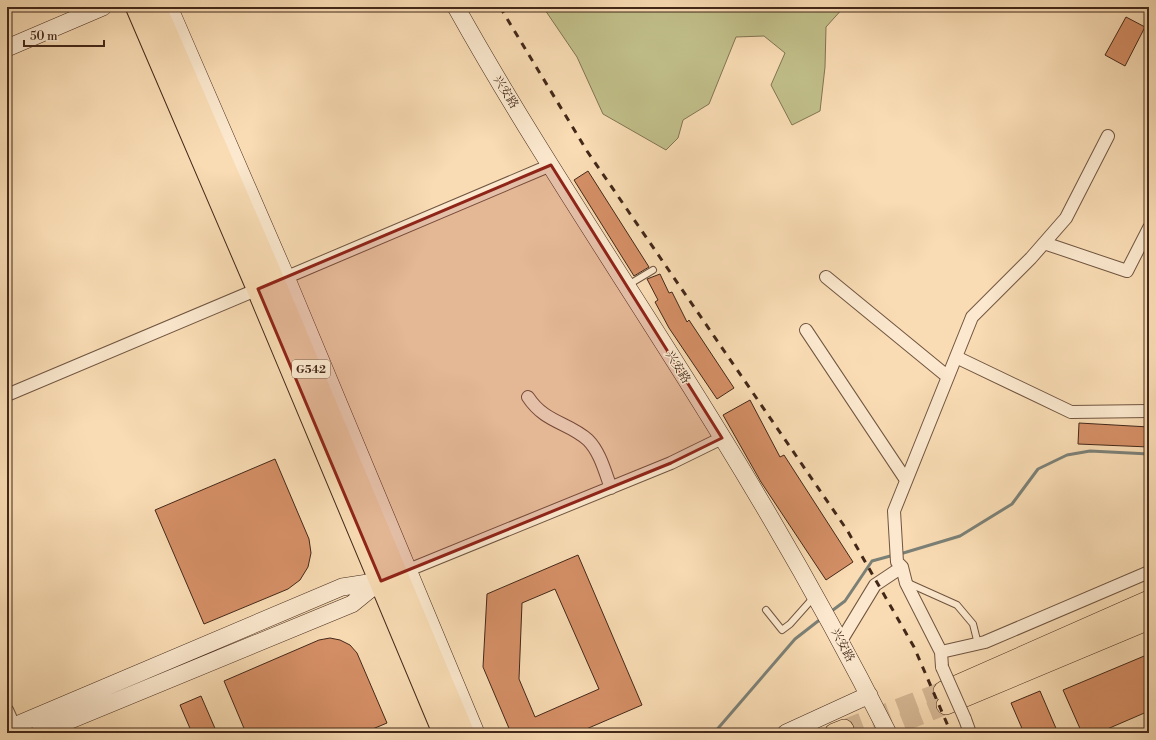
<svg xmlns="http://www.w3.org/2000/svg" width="1156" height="740" font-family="'Libre Bodoni','Noto Serif SC',serif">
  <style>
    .green { fill: #c1bf8a; stroke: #827452 }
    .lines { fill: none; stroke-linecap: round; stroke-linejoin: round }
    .stream { stroke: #7b8077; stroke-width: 3 }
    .building { fill: #d58f66; stroke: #432819; fill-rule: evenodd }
    .primary-tunnel { stroke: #d5b895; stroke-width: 19; stroke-dasharray: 19 10; stroke-linecap: butt }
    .lane-casing { stroke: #705540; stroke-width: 8 }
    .street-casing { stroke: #705540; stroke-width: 14 }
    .secondary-casing { stroke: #432819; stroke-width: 18 }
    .primary-casing { stroke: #432819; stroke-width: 20 }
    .highway-casing { stroke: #432819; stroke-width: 24 }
    .lane { stroke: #fbe8ce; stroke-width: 6 }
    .street { stroke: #fbe8ce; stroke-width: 12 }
    .secondary { stroke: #fbe8ce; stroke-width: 17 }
    .primary { stroke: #f9dcb4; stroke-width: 19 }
    .highway { stroke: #f9dcb4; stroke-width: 22 }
    .rail { stroke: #432819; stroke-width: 3; stroke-dasharray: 7 7; stroke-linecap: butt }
    .street-bridge-casing { stroke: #705540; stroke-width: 14; stroke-linecap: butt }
    .street-bridge { stroke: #fbe8ce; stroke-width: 12 }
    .marked { fill: #8f2418; fill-opacity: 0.2; stroke: #8f2418; stroke-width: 3; stroke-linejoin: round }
    .labels { text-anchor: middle; stroke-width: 3; stroke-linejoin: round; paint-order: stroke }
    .shield { fill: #fbe8ce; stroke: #7a624f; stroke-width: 1 }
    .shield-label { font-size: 11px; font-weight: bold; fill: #432819 }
    .street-label { font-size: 12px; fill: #432819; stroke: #fbe8ce }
  </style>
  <rect width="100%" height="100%" fill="#f9dcb4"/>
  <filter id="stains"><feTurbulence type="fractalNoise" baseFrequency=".005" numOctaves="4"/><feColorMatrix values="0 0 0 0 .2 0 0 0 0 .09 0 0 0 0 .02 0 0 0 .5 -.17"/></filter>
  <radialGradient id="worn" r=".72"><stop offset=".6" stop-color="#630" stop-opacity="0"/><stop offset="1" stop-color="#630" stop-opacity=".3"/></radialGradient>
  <path class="green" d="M543 7H844L826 27 825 67 820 111 792 125 771 85 785 53 764 36 736 37 709 104 683 120 678 138 666 150 603 114 577 57Z"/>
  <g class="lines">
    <path class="stream" d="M900 554 960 536 1012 504 1038 469 1067 455 1090 451 1149 454
      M829 613 845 601 872 561 894 555
      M714 733 795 639 822 618"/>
  </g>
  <path class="building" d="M1126 17 1145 27 1125 66 1105 55Z
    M588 171 649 267 634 276 574 180Z
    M660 274 669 293 672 292 687 322 689 320 734 388 717 399 669 328 655 302 658 300 647 279Z
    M750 400 780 457 784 455 853 562 826 580 761 482 723 415Z
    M1079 423 1149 427V447L1078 444Z
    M275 459 309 539 311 553 308 567 300 580 288 589 204 624 155 510Z
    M578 555 642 705 577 733H511L483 667 487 594ZM555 589 599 689 535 717 519 679 522 603Z
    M330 638 340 640 350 645 357 653 387 723 363 733H246L224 681 319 640Z
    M1149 654V711L1098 733H1082L1063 690Z
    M1040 691 1058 733H1024L1011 703Z
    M201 696 217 733H192L180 705Z"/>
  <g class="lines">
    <path class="primary-tunnel" d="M844 729 943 691
      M876 733 946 705"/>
    <defs>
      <path id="lane" d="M628 285 653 270
        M908 583 957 605 973 624 978 644
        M766 610 782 630 790 624 814 597"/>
      <path id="street" d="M1044 243 1127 271 1149 228
        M826 277 948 377
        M280 280 551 165
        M806 330 906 480
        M956 357 1071 412 1149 411
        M7 395 263 287
        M528 397C545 423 568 422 588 440 600 452 605 472 611 488
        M401 573 671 463 722 438
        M841 641 875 585 902 567
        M941 652 985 642 1149 572
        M942 667 941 652 906 583 902 567 897 562 894 511 972 317 1031 258 1066 218 1108 136
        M7 710 17 732
        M965 719 970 733"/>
      <path id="secondary" d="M169 7 286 277 476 733
        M456 7C538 154 634 293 722 437 781 533 837 632 888 733
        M7 48 103 7
        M7 729 342 587 381 581
        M39 733 352 604 379 582
        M786 733 869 695"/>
      <path id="primary" d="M943 691 1149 600
        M946 705 1149 620
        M834 733 844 729"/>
      <path id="highway" d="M137 7 258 289 444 733
        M155 7 274 282 463 733"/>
    </defs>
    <use href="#lane" class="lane-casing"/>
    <use href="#street" class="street-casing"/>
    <use href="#secondary" class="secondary-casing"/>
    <use href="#primary" class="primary-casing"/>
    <use href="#highway" class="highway-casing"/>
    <use href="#lane" class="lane"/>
    <use href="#street" class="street"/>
    <use href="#secondary" class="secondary"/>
    <use href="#primary" class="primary"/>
    <use href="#highway" class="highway"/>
    <path class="rail" d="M500 7 587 151 847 530 914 647 951 733"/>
    <defs>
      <path id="street-bridge" d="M942 667 965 719"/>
    </defs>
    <use href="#street-bridge" class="street-bridge-casing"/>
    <use href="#street-bridge" class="street-bridge"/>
  </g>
  <path class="marked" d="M551 165 722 438 671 463 381 581 258 289Z"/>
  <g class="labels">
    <rect class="shield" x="292" y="360" width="38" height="18" rx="3"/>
    <g class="shield-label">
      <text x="311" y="373">G542</text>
    </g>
    <g class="street-label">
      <text transform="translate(506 92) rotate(58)" y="4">兴安路</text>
      <text transform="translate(678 367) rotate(58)" y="4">兴安路</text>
      <text transform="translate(843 645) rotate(62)" y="4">兴安路</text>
    </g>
  </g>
  <rect width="1156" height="740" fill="none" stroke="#f9dcb4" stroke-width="24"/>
  <rect x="8" y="8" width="1140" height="724" fill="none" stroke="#432819" stroke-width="2"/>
  <rect x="12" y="12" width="1132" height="716" fill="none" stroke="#432819"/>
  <path d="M24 40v6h80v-6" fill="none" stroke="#432819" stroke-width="2"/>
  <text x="30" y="40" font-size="12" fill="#432819" stroke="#fbe8ce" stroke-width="3" paint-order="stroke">50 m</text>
  <rect width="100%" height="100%" filter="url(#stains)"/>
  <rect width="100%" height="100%" fill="url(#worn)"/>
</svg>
